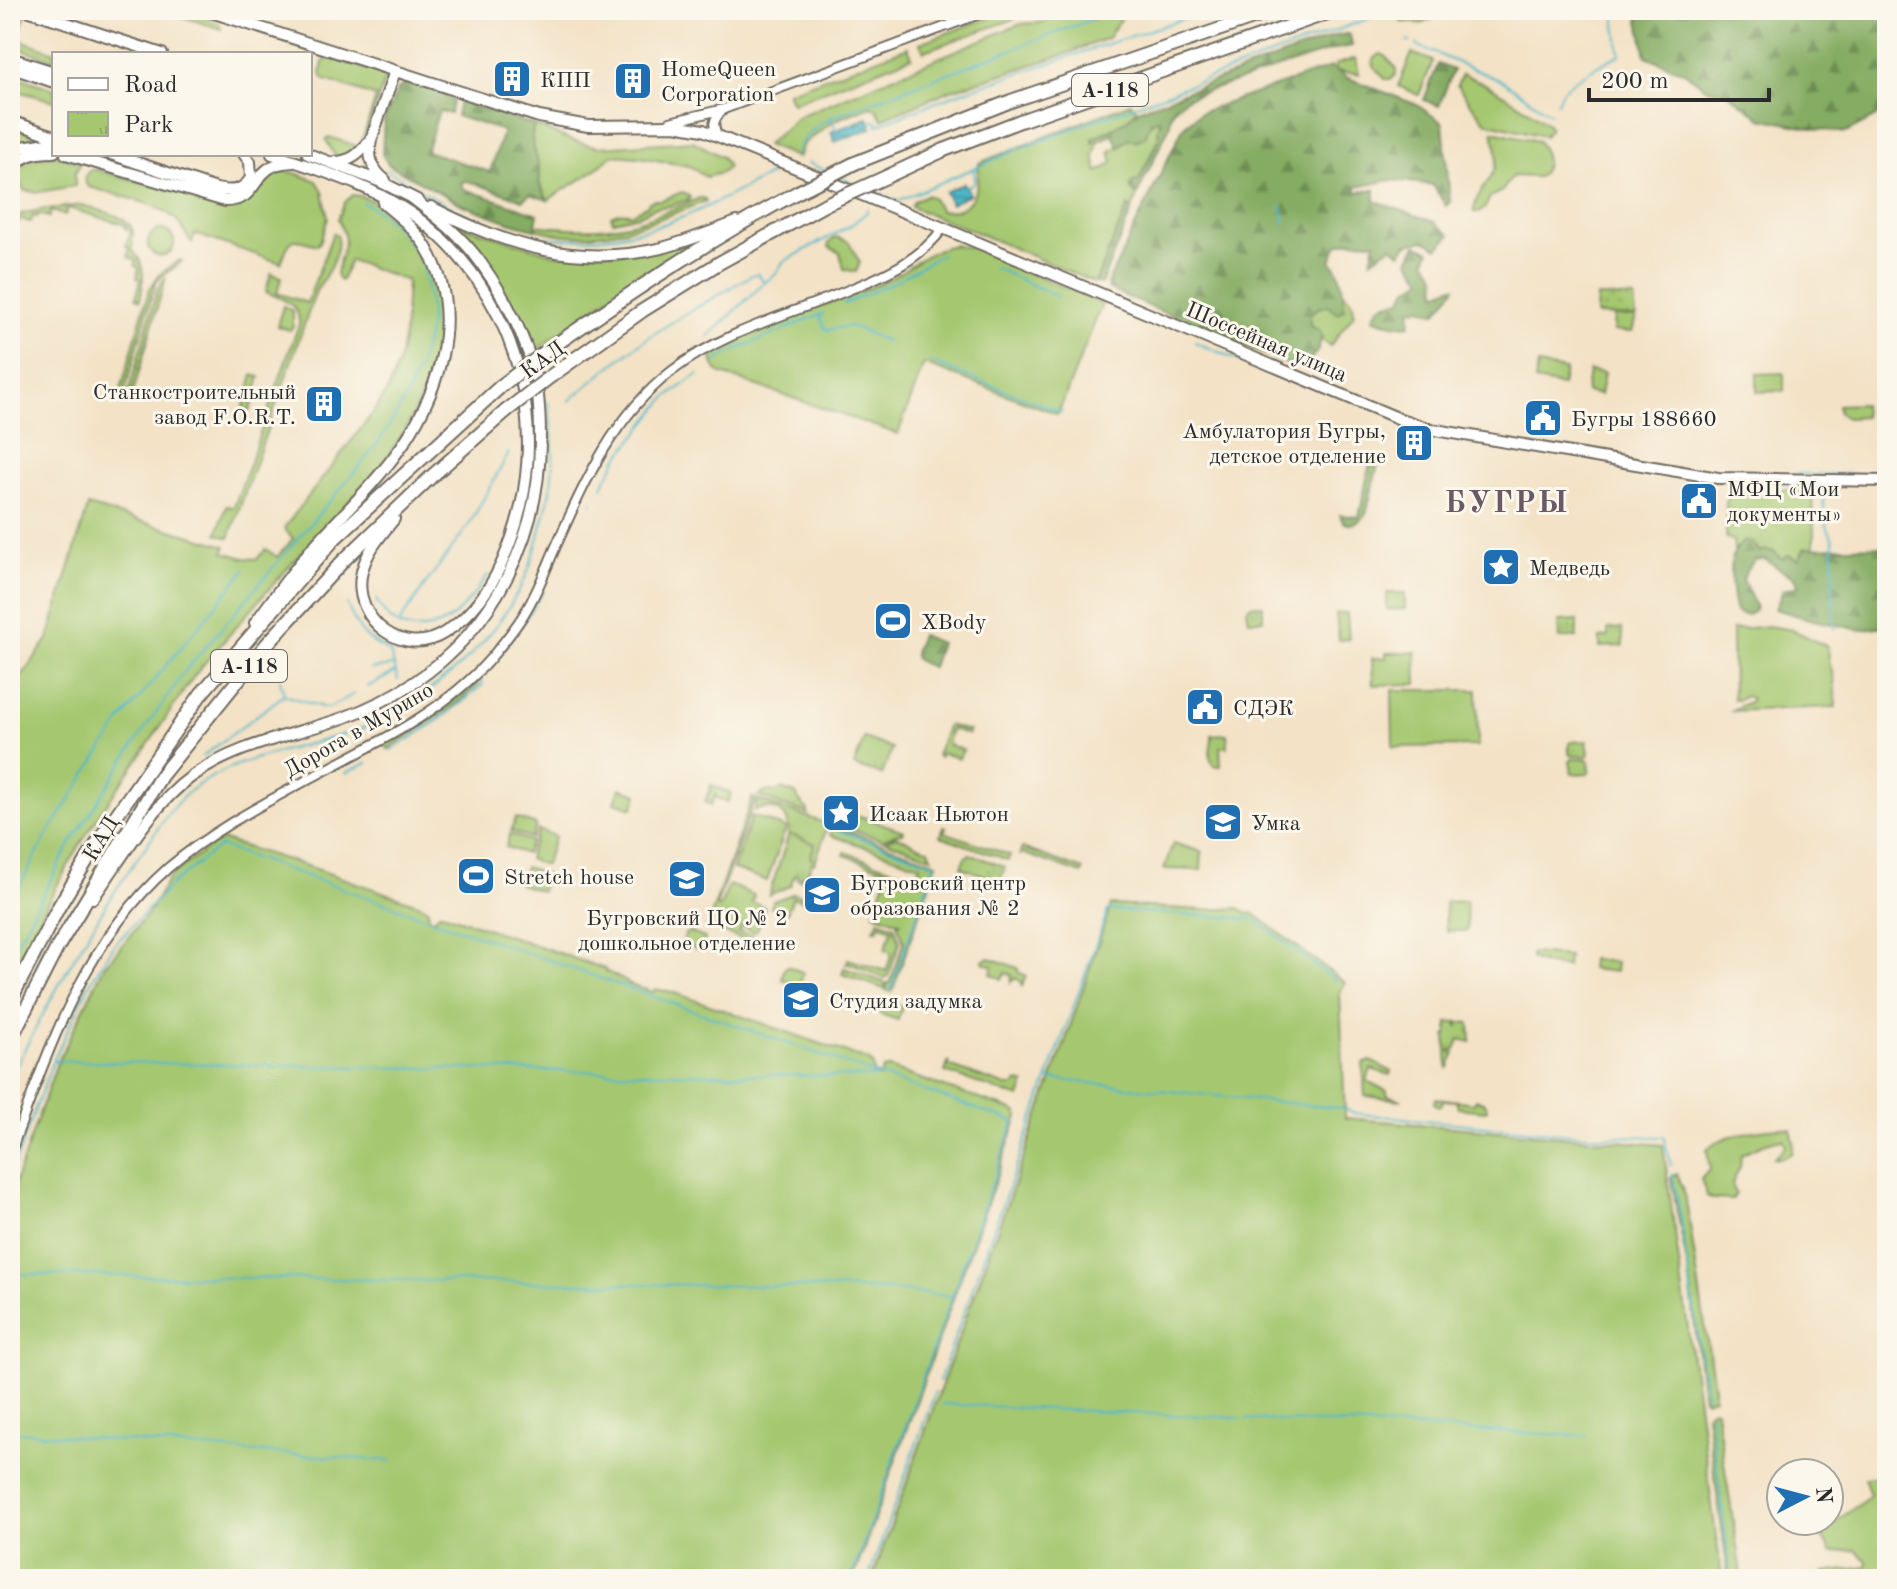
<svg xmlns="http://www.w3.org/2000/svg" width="1897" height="1589" font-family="'Old Standard TT',serif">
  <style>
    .grass { fill: #a5c770; stroke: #68794e; stroke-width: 2 }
    .forest { fill: url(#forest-firs); stroke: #586c46; stroke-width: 2 }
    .park { fill: url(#park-tufts); stroke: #68794e; stroke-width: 2 }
    .garden { fill: url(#garden-dots); stroke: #68794e; stroke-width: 2 }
    .water { fill: url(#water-rules); stroke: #3c717a; stroke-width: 2 }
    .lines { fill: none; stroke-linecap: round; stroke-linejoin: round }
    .stream { stroke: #4cb7c8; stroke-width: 2 }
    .minor-casing { stroke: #716b61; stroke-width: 12 }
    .major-casing { stroke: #716b61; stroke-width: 14 }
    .highway-casing { stroke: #716b61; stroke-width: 16 }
    .minor { stroke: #fff; stroke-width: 8 }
    .major { stroke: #fff; stroke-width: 10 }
    .highway { stroke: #fff; stroke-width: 12 }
    .highway-bridge-casing { stroke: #716b61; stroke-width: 16; stroke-linecap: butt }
    .highway-bridge { stroke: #fff; stroke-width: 12 }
    .labels { text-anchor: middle; stroke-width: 6; stroke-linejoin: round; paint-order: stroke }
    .shield { fill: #fbf7ec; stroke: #696865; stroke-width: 2 }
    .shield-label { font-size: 20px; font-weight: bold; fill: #2b2b2b }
    .poi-label { font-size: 22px; fill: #2b2b2b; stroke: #fbf7ec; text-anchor: start }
    .street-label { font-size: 22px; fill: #2b2b2b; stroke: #fbf7ec }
    .district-label { font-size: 30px; font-weight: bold; letter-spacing: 2px; fill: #6b5a65; stroke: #fbf7ec }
  </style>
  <defs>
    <pattern id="forest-firs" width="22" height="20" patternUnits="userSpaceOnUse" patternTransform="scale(2)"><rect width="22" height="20" fill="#84ac62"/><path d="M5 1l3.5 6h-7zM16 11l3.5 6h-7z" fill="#6c8c51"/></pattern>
    <pattern id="park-tufts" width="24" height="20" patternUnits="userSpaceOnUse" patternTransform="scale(2)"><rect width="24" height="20" fill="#a5c770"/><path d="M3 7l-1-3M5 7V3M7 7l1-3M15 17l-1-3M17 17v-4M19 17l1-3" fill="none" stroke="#8eab61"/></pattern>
    <pattern id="garden-dots" width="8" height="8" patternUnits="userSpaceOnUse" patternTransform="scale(2)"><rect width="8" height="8" fill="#a5c770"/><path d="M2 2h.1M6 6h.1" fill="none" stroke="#8eab61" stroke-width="1.8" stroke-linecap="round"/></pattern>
    <pattern id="water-rules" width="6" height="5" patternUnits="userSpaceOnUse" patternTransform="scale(2)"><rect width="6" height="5" fill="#4cb7c8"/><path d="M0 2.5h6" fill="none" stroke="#3f95a3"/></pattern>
  </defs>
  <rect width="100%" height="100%" fill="#fbf7ec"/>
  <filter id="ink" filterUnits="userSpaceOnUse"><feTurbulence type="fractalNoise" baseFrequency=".0125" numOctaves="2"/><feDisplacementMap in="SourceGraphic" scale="16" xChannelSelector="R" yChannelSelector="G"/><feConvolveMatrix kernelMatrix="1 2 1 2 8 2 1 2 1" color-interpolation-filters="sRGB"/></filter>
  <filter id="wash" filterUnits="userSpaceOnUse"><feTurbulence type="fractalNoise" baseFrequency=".006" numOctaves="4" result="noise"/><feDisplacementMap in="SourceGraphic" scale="32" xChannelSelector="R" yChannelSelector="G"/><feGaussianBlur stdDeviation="1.8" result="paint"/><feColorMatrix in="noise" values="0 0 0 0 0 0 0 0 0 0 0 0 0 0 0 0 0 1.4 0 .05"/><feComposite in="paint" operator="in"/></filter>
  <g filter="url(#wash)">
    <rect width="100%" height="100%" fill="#f3e2c6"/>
    <path class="grass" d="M162 10H181L219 23 221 29Z
      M1009 10H1012L1015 19 924 51 920 43Z
      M1057 10H1126L1108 38 1066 54 951 90 882 119 877 109 871 106 835 120 803 144 798 158 766 145 799 116 1020 24 1046 22Z
      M1418 10H1442L1436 13 1434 18 1421 24 1414 22H1401L1400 18Z
      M10 12 26 14 18 39 60 54H54V60L10 45Z
      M908 47 912 57 792 103 787 92Z
      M1412 53 1433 61 1419 95 1398 86Z
      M1380 54 1384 55 1396 68V74L1391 79H1385L1374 66 1373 60Z
      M330 58 380 72 385 80 361 147 355 153 336 158 326 140 327 138 329 137 360 147 376 97 323 79 321 72 323 62Z
      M1356 58 1359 74 1336 71 1335 65Z
      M10 74 54 89V101L10 89Z
      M1462 74C1494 86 1520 104 1548 124L1550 128 1544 136 1486 122 1470 103 1457 85Z
      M1131 103 1137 110 1126 121 1093 138V142L1098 141 1094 156 1098 172 1113 163 1110 151C1128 143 1141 126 1159 119L1161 122 1158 129 1159 138 1133 192 1137 195 1132 210 1128 207 1095 283 978 233 911 207 914 201 926 195 932 197 940 211C946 210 954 211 959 209 978 201 978 180 979 163Z
      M10 125 38 135 39 136 10 143Z
      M534 125 571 140 598 147 693 141 722 157 728 167 721 173 706 177 689 166 639 157 612 155C594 174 570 185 548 200L539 183C544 163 526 144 534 125Z
      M1493 131 1538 141C1546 153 1551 166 1538 177L1513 176 1502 191 1490 197 1485 208 1479 213 1474 212C1474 192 1497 178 1497 157 1498 149 1494 139 1493 131Z
      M51 155 62 156 81 162 75 173V186L40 192 25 191 17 181 19 168 29 159Z
      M94 169 228 206 246 202 253 197 269 175 278 170 295 173 317 181 323 191 328 218 320 242 317 245C290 237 291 236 281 263L195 234 192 242C184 235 182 224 173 217 156 203 112 194 89 187L86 184 85 176 89 171Z
      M682 192 690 197 688 200 669 206 654 208 640 215 613 221 611 216C618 212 624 211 631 214 638 212 640 207 647 206L649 202 654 200H662Z
      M353 195C376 196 405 227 417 246 463 320 426 407 378 469 358 494 334 517 313 540 284 572 256 603 229 635 216 651 201 665 190 682 174 705 159 729 143 752 124 780 103 808 85 837 58 881 34 928 10 975V688L24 673 48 639 88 506 226 546 224 552 244 558 257 559 266 549 277 557 293 539 284 528 373 413 389 388 399 360 404 334 407 281 350 260 341 281 338 279 336 274 345 241 344 234 338 219 345 202Z
      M700 198H704L706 201C663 218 614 239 566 235 555 234 545 231 535 229V225C560 228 586 230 610 227 641 224 671 209 700 198Z
      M82 205C95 210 130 215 133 231 134 237 131 243 133 250 135 255 138 256 140 261 145 274 143 287 140 300L136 298 141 279 137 278 139 268 135 266 136 260 128 257 130 248 126 246 131 231 125 228 126 225 68 208 65 215 51 211 49 217 38 214 37 217 33 216 31 222 20 219 19 222 14 221 13 226 10 225V217L13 216 39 210Z
      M451 222 556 255 692 244 621 289 532 353 501 285 487 263 451 224Z
      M148 243a13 13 0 1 1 26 0a13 13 0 1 1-26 0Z
      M333 233 337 235C341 254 326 275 316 291L229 538 217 534 226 506 234 507 299 324C300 304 283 299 266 292L271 273 282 277 277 293 307 303Z
      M836 237 849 242 860 263 856 272 844 269 840 253 829 247V243Z
      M954 245 975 248 1102 304 1058 414 924 364 898 434 719 373C714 366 709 358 716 351 725 343 739 339 749 334 793 314 839 302 883 282 907 271 927 249 954 245Z
      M180 260 182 261C174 270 162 273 155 284L122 401 118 400 149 290 159 275Z
      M166 277 132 396 128 395 158 288Z
      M1341 288 1353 304 1354 314 1330 346 1321 339 1322 336 1310 327 1309 315 1318 308 1344 298Z
      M283 306 293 311V326L290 330 277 326Z
      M1538 365 1565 370 1562 386 1535 381Z
      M1784 373V391L1757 392V374Z
      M253 375 260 377 250 411 243 409Z
      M1813 488 1814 548 1799 560 1791 556 1784 559 1760 552 1751 541 1744 542 1734 551 1733 540 1726 538V503L1730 494 1778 493 1783 490Z
      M1768 626 1793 630 1828 647 1829 660 1834 680 1836 707 1730 711 1749 702 1751 698 1745 696 1739 700H1733L1732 630Z
      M1416 652 1417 684 1373 685 1372 658H1386V653Z
      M476 681 478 684 456 704 388 749 385 744 448 704Z
      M1392 690H1477L1478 746 1393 747Z
      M948 725 969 731 968 734 951 729 947 744 963 750 959 758 941 753 940 757 936 755Z
      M781 789 796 794 800 802 808 810V814L758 796 768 791 776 792Z
      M752 798 828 824 816 860 810 858 815 844 788 834C792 813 773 804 755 810L757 803 754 802 716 906 720 907 729 885 754 895 752 902 765 907 757 930 753 932 742 926 739 932 751 935 753 939 752 942 707 927Z
      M752 816 786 828 767 881 733 869Z
      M860 816 904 831 903 833 895 834 883 840 833 823 834 819 849 820Z
      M516 818 536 825 532 838 511 831Z
      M833 826 937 863 892 992 886 990 888 983H890L904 942 897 923H902L874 913 888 871 844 855 845 852 915 877 920 865 830 835Z
      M944 827H946L944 832 1010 855 1008 860 940 836Z
      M538 830 555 836 545 865 528 859Z
      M510 834 531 841 526 854 506 847Z
      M895 836C908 838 916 848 929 849L932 857 886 841Z
      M223 840 313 868 424 906 428 910 429 918 434 919 439 913H443L605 969V971L627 982V984L653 992 655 989 672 992 868 1060 873 1065V1074L880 1077 883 1069 889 1068 1012 1110 1018 1114V1117L853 1579H10V1197L56 1066 104 967 147 915 170 876 215 843Z
      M1022 848 1083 870 1082 874 1022 853 1019 856Z
      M794 893 812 899 810 903 793 897 787 913 771 907 773 901Z
      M1111 905 1204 910 1239 908 1249 914 1253 913 1345 983 1340 992 1345 1118 1663 1145 1722 1579H872L1065 1042Z
      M879 920 894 926 900 942 888 976 884 978 849 963 846 964 848 959 886 971 892 953 885 949 892 929 880 924 878 930 874 929Z
      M990 958 1018 968V972L1026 976 1022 987V982L1015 978 1011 982 1012 975 1006 973 1002 979 991 974 993 966 984 963 983 960Z
      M844 968 886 983 884 989 842 974Z
      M949 1061V1066L1006 1086H1014L1019 1082 1025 1084 1020 1098 945 1072Z
      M1370 1061 1391 1071 1390 1075 1371 1069 1367 1081 1387 1091V1095L1402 1100 1365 1096 1363 1064Z
      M1436 1098 1474 1103 1476 1099 1485 1103 1487 1109 1485 1111 1458 1108 1456 1101 1443 1100 1442 1105 1439 1106 1434 1103Z
      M1778 1128 1791 1129 1794 1143 1792 1153C1787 1156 1780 1160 1774 1158L1786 1146 1783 1139C1768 1141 1754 1147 1741 1155L1740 1167 1732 1184 1736 1194 1732 1200 1713 1199 1707 1196 1701 1179 1710 1169 1707 1149C1722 1134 1757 1130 1778 1128Z
      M1677 1174 1683 1187 1688 1212 1714 1387V1397L1707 1400 1703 1399 1690 1281 1671 1178Z
      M1714 1408 1716 1410 1742 1579H1729L1706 1414 1709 1410Z
      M1880 1476 1887 1480V1579H1826L1823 1573 1867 1567 1868 1562 1856 1550 1831 1552 1820 1533 1860 1504 1870 1495 1864 1478Z"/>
    <path class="forest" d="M1637 10H1887V107L1876 117 1846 133 1798 126 1761 118 1726 92 1707 89 1684 72 1646 56Z
      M1346 34 1350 35 1352 46 1335 49 1187 98C1177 105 1169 112 1170 125L1137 195 1133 192 1130 186 1134 181 1138 182 1159 138 1158 129 1161 122 1159 119 1151 122 1145 137 1136 141C1128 138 1125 140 1119 147L1113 135 1093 143V138L1126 121 1137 110 1335 36Z
      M1438 64 1453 70 1439 106 1424 100Z
      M1331 67 1348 78 1417 105 1443 123 1450 202 1446 206 1433 185 1392 180 1356 187 1358 192 1375 189V201L1434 222 1450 235 1438 248 1424 240 1408 244 1400 253 1392 246 1371 260 1375 242 1350 241 1338 244 1331 261C1342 272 1344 293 1344 309L1337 313 1328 305 1318 308 1310 315V326L1319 330 1322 336 1318 350 1309 361 1287 364 1108 289 1107 284 1184 126 1202 112Z
      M405 84C421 83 442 88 453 101L450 114 439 111 426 151 490 172 503 131 456 116 459 102 534 125C526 144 544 163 539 183L548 200 530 194 523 200 468 181 461 182 464 189 538 214 535 229 512 223 463 205 389 165 382 154 384 119 399 88Z
      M1128 206 1132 210 1101 284 1095 283Z
      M1417 244 1430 251 1426 260 1436 275 1437 293 1453 286 1456 287 1436 313 1421 308 1411 309 1410 325C1401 327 1381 322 1373 318 1378 302 1389 303 1402 299L1406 290 1423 279 1409 260Z
      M1370 463 1378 464 1366 515C1358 524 1344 530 1340 515L1359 517Z
      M1745 541H1751L1760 552 1766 550 1775 552 1779 557 1784 559 1787 555 1799 559 1805 548 1887 546V627L1883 626 1861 630 1813 620 1775 609 1783 590 1799 586 1796 579 1764 559 1755 560 1747 569 1743 580 1756 608C1751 616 1743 617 1736 612 1732 600 1728 562 1735 551 1737 547 1741 544 1745 541Z
      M921 635 940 643 932 667C907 659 913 656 921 635Z"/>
    <path class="park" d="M1614 316 1636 317 1632 332 1613 331Z
      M1589 371 1604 373 1600 395 1586 392Z
      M1863 404 1864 417 1847 418 1838 411V405Z
      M1387 593H1405V609L1387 610Z
      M1251 605H1263V620H1249L1247 609Z
      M1347 613 1349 639 1339 640 1336 614Z
      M1577 620V638H1560L1559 621Z
      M1622 628 1623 646 1600 647V638L1608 637V629Z
      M1227 734 1228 747H1220L1221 766H1215C1205 755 1213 747 1212 735Z
      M864 738 892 748 882 775 854 766Z
      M1587 741 1589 754 1587 756H1572L1569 754V743L1571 742Z
      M1572 759H1587L1589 760 1590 771 1588 773 1572 774 1570 762Z
      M711 785 731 793 728 802 716 798V793L711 805 705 802Z
      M620 788 638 794 633 808 615 802Z
      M789 834 815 844 810 857 816 860 814 863 812 862 806 878 802 876 801 880 797 879 798 875 795 874 790 886 769 895Z
      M1173 843 1202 852 1201 870 1164 869Z
      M970 854 1005 867 1000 881 961 867 965 857Z
      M525 867 547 875 541 891 519 884Z
      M1466 901 1467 931H1446L1445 902Z
      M689 932 705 938 700 951 683 944 685 934Z
      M1531 953 1568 956 1567 967 1547 965 1531 959Z
      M1591 959 1616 962 1615 972 1590 969Z
      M788 966 804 973 799 985 782 979 784 969Z
      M886 1001 902 1007 898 1020 880 1014 883 1003Z
      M1457 1022 1458 1027 1459 1022 1470 1023 1471 1042 1459 1039 1456 1049 1449 1052 1455 1053 1448 1069 1446 1036 1448 1035V1023Z"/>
    <path class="garden" d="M1597 297 1634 298 1636 317 1596 315Z"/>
    <path class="water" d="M868 118 872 128 835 142 831 132Z
      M964 183 970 194 951 204 945 192Z"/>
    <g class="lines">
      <path class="stream" d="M1407 41 1410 42
        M1416 45 1504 82 1551 114
        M1557 103C1559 99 1560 94 1562 91 1571 80 1607 60 1620 55L1614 10
        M831 117 836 131
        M870 122 876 121 878 125 956 94 1210 10
        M796 155C803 135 813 130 831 117L1117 10
        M808 163 829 172
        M387 170C425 192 465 219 508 231 564 246 629 239 683 217 714 205 743 188 772 174
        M838 176 858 185
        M966 188 974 182 975 175 973 169
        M871 191 897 201 1024 147 1391 10
        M363 202C387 217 406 233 420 259
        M1281 206 1284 215V223
        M993 267 1058 297
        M844 304 892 283 942 254
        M820 316 824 327 827 330 851 326 886 341
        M708 337 764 283 776 274 783 262 850 226 867 212 868 208
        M1195 342 1268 373
        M715 362 740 348 824 313
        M930 362 1062 412
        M569 401C596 378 623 355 652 335 685 313 720 294 754 274H758L764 283
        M1793 474H1811
        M1816 474H1887
        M602 487 617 459 666 398 699 374
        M1823 496 1825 521 1833 540 1834 629
        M592 504 593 502
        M376 600C386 617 395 627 415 629 450 631 470 600 488 575
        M347 604C357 630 365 640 390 652L398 680
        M399 627 400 622 427 582 469 525 509 453
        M518 630 544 591
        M370 669 393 666
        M280 680 284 695 325 708 331 707 354 694
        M367 687 394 673
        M390 751C423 731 454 711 483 684L479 678 491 666 514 635
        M202 757 284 695
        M346 773 367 763
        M834 829 935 864 890 991
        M10 903 49 832 122 719 245 570
        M10 955 71 843 136 742 185 671 364 461C391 427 411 394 423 353 426 341 430 328 430 316 430 300 426 284 422 267
        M53 1061 877 1077
        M10 1078C50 999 92 921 144 849 157 830 170 807 189 792 239 752 305 750 363 728 374 723 385 716 395 711 447 683 491 642 519 590 530 571 536 549 541 528 546 511 551 492 552 475 555 450 551 426 548 402
        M1050 1079 1346 1109 1352 1113 1361 1114 1527 1130 1599 1136 1664 1137 1671 1166
        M1672 1174 1677 1194 1707 1397
        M10 1177 53 1061 90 983 115 944 173 883 220 846 1014 1122 851 1579
        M10 1274 765 1286 889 1290 952 1296
        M939 1382 1108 910 1254 919 1336 981
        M942 1404 1239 1418
        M1710 1413 1731 1579
        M1245 1419 1586 1436
        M10 1431 227 1450 392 1461
        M868 1579 935 1392"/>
    </g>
  </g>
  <g filter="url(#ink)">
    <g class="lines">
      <defs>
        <path id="minor" d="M670 122 724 109 990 10
          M718 137C712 125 713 119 723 110
          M10 1154C48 1051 83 943 168 868 210 832 259 806 307 780 371 745 441 715 490 659 503 643 517 627 527 609 537 592 545 572 553 553 583 486 612 417 672 371 725 330 793 314 853 288 887 274 921 259 943 228"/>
        <path id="major" d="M27 10 162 54
          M205 10 539 117 588 126 675 125 703 130 943 228 1400 419 1430 429 1718 478 1887 481
          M10 58 54 72
          M10 67 54 82
          M10 121 54 136
          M10 149 54 142
          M66 154 225 201C256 201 252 176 273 166 279 163 286 163 293 162
          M111 154 216 189C231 192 242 192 251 178L250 162 244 154
          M272 154C327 172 386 190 430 228 522 306 552 437 508 548 495 583 476 613 444 633 404 659 354 621 361 576 365 553 380 536 394 519
          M308 154 379 181 417 200
          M334 162C351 162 359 154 370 141
          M10 172C20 155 35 152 54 152
          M385 180C371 169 368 156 371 140L395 71
          M431 207C506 246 577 268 662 248 688 241 713 231 737 222
          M255 623C274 597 293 570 315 545 341 516 369 490 393 458 438 399 467 316 426 247 415 229 399 216 383 203
          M93 898C122 858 152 805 191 777 237 744 291 736 343 718 367 709 391 698 413 683 495 628 541 535 540 437 540 414 539 393 534 371 523 332 504 295 481 263 463 237 436 216 411 197"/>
        <path id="highway" d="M855 163 1011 101 1276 10
          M886 177 944 150 1020 121 1336 10
          M545 352C627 295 710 239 798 192
          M551 376 642 311 719 263 826 204
          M10 1001 58 908 101 837 201 694 335 538 501 386
          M10 1040 57 948 161 776 267 644 344 560 432 476 506 411"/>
      </defs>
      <use href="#minor" class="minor-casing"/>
      <use href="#major" class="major-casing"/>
      <use href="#highway" class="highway-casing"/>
      <use href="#minor" class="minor"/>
      <use href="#major" class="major"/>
      <use href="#highway" class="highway"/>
      <defs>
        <path id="highway-bridge" d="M798 192 855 163
          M826 204 886 177
          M501 386 545 352
          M506 411 551 376"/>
      </defs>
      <use href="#highway-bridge" class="highway-bridge-casing"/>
      <use href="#highway-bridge" class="highway-bridge"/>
    </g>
  </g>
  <defs>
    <symbol id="building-square" viewBox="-11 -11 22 22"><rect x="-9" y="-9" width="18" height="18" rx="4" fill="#1f6fb2" stroke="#fbf7ec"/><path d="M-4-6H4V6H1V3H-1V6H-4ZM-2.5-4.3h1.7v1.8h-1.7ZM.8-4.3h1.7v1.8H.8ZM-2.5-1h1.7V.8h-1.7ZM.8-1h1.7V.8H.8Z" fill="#fff"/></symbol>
    <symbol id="civic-square" viewBox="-11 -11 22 22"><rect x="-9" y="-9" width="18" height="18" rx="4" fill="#1f6fb2" stroke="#fbf7ec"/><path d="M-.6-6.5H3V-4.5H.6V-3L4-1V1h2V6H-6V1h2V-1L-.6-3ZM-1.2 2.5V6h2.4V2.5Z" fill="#fff"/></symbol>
    <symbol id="sight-square" viewBox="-11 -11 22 22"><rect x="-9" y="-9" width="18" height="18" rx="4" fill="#1f6fb2" stroke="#fbf7ec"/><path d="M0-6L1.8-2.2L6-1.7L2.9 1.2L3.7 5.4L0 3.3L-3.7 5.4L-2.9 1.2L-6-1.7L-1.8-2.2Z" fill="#fff"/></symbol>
    <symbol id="stadium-square" viewBox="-11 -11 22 22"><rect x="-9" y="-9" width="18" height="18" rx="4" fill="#1f6fb2" stroke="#fbf7ec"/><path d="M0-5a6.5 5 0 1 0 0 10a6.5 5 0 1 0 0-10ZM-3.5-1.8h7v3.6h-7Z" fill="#fff"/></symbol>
    <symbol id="school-square" viewBox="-11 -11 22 22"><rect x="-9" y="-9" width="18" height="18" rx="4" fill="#1f6fb2" stroke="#fbf7ec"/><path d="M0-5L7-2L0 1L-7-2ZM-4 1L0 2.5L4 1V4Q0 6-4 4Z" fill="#fff"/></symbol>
  </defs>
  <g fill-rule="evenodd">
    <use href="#building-square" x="490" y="57" width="44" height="44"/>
    <use href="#building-square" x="611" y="59" width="44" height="44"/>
    <use href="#building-square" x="302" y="382" width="44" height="44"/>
    <use href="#civic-square" x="1521" y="396" width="44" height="44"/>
    <use href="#building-square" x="1392" y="421" width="44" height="44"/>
    <use href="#civic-square" x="1677" y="479" width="44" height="44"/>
    <use href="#sight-square" x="1479" y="545" width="44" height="44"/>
    <use href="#stadium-square" x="871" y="599" width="44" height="44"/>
    <use href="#civic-square" x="1183" y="685" width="44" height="44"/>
    <use href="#sight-square" x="819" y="791" width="44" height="44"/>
    <use href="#school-square" x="1201" y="800" width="44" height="44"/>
    <use href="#stadium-square" x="454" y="854" width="44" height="44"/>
    <use href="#school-square" x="665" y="857" width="44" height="44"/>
    <use href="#school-square" x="800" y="873" width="44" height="44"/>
    <use href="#school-square" x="779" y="978" width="44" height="44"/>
  </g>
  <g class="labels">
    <g class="shield">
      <rect x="1072" y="74" width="76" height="32" rx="6"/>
      <rect x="211" y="650" width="76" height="32" rx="6"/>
    </g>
    <g class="shield-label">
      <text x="1110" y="97">А-118</text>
      <text x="249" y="673">А-118</text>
    </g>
    <g class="poi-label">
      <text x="661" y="76">HomeQueen<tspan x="661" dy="25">Corporation</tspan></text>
      <text x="540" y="87">КПП</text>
      <text x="296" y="399" text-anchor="end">Станкостроительный<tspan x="296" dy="25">завод F.O.R.T.</tspan></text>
      <text x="1571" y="426">Бугры 188660</text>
      <text x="1386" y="438" text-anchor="end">Амбулатория Бугры,<tspan x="1386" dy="25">детское отделение</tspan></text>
      <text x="1727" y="496">МФЦ «Мои<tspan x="1727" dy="25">документы»</tspan></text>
      <text x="1529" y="575">Медведь</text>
      <text x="921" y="629">XBody</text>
      <text x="1233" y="715">СДЭК</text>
      <text x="869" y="821">Исаак Ньютон</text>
      <text x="1251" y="830">Умка</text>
      <text x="504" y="884">Stretch house</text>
      <text x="850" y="890">Бугровский центр<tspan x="850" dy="25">образования № 2</tspan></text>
      <text x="687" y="925" text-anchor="middle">Бугровский ЦО № 2<tspan x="687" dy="25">дошкольное отделение</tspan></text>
      <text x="829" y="1008">Студия задумка</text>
    </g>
    <g class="street-label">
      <text transform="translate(1267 341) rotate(23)" y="8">Шоссейная улица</text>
      <text transform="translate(542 359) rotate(-36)" y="8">КАД</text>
      <text transform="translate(358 729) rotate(-30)" y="8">Дорога в Мурино</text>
      <text transform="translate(100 838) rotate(-59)" y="8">КАД</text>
    </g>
    <g class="district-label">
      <text x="1507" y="512">БУГРЫ</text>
    </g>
  </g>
  <rect width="1897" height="1589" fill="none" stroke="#fbf7ec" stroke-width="40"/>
  <rect x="52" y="52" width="260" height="104" fill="#fbf7ec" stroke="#a8a59f" stroke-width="2"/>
  <rect x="68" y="78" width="40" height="12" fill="#ffffff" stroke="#a8a59f" stroke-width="2"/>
  <text x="124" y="92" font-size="24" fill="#2b2b2b">Road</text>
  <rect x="68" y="112" width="40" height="24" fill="url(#park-tufts)" stroke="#a8a59f" stroke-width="2"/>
  <text x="124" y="132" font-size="24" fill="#2b2b2b">Park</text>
  <g transform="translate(1805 1497) rotate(84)"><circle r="38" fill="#fbf7ec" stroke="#a8a59f" stroke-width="2"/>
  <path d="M0-6L14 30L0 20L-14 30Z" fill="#1f6fb2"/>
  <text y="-12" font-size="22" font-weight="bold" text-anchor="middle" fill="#2b2b2b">N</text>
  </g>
  <path d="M1589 88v12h180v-12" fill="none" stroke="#2b2b2b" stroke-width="4"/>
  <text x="1601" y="88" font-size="24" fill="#2b2b2b" stroke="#fbf7ec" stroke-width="6" paint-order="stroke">200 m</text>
</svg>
